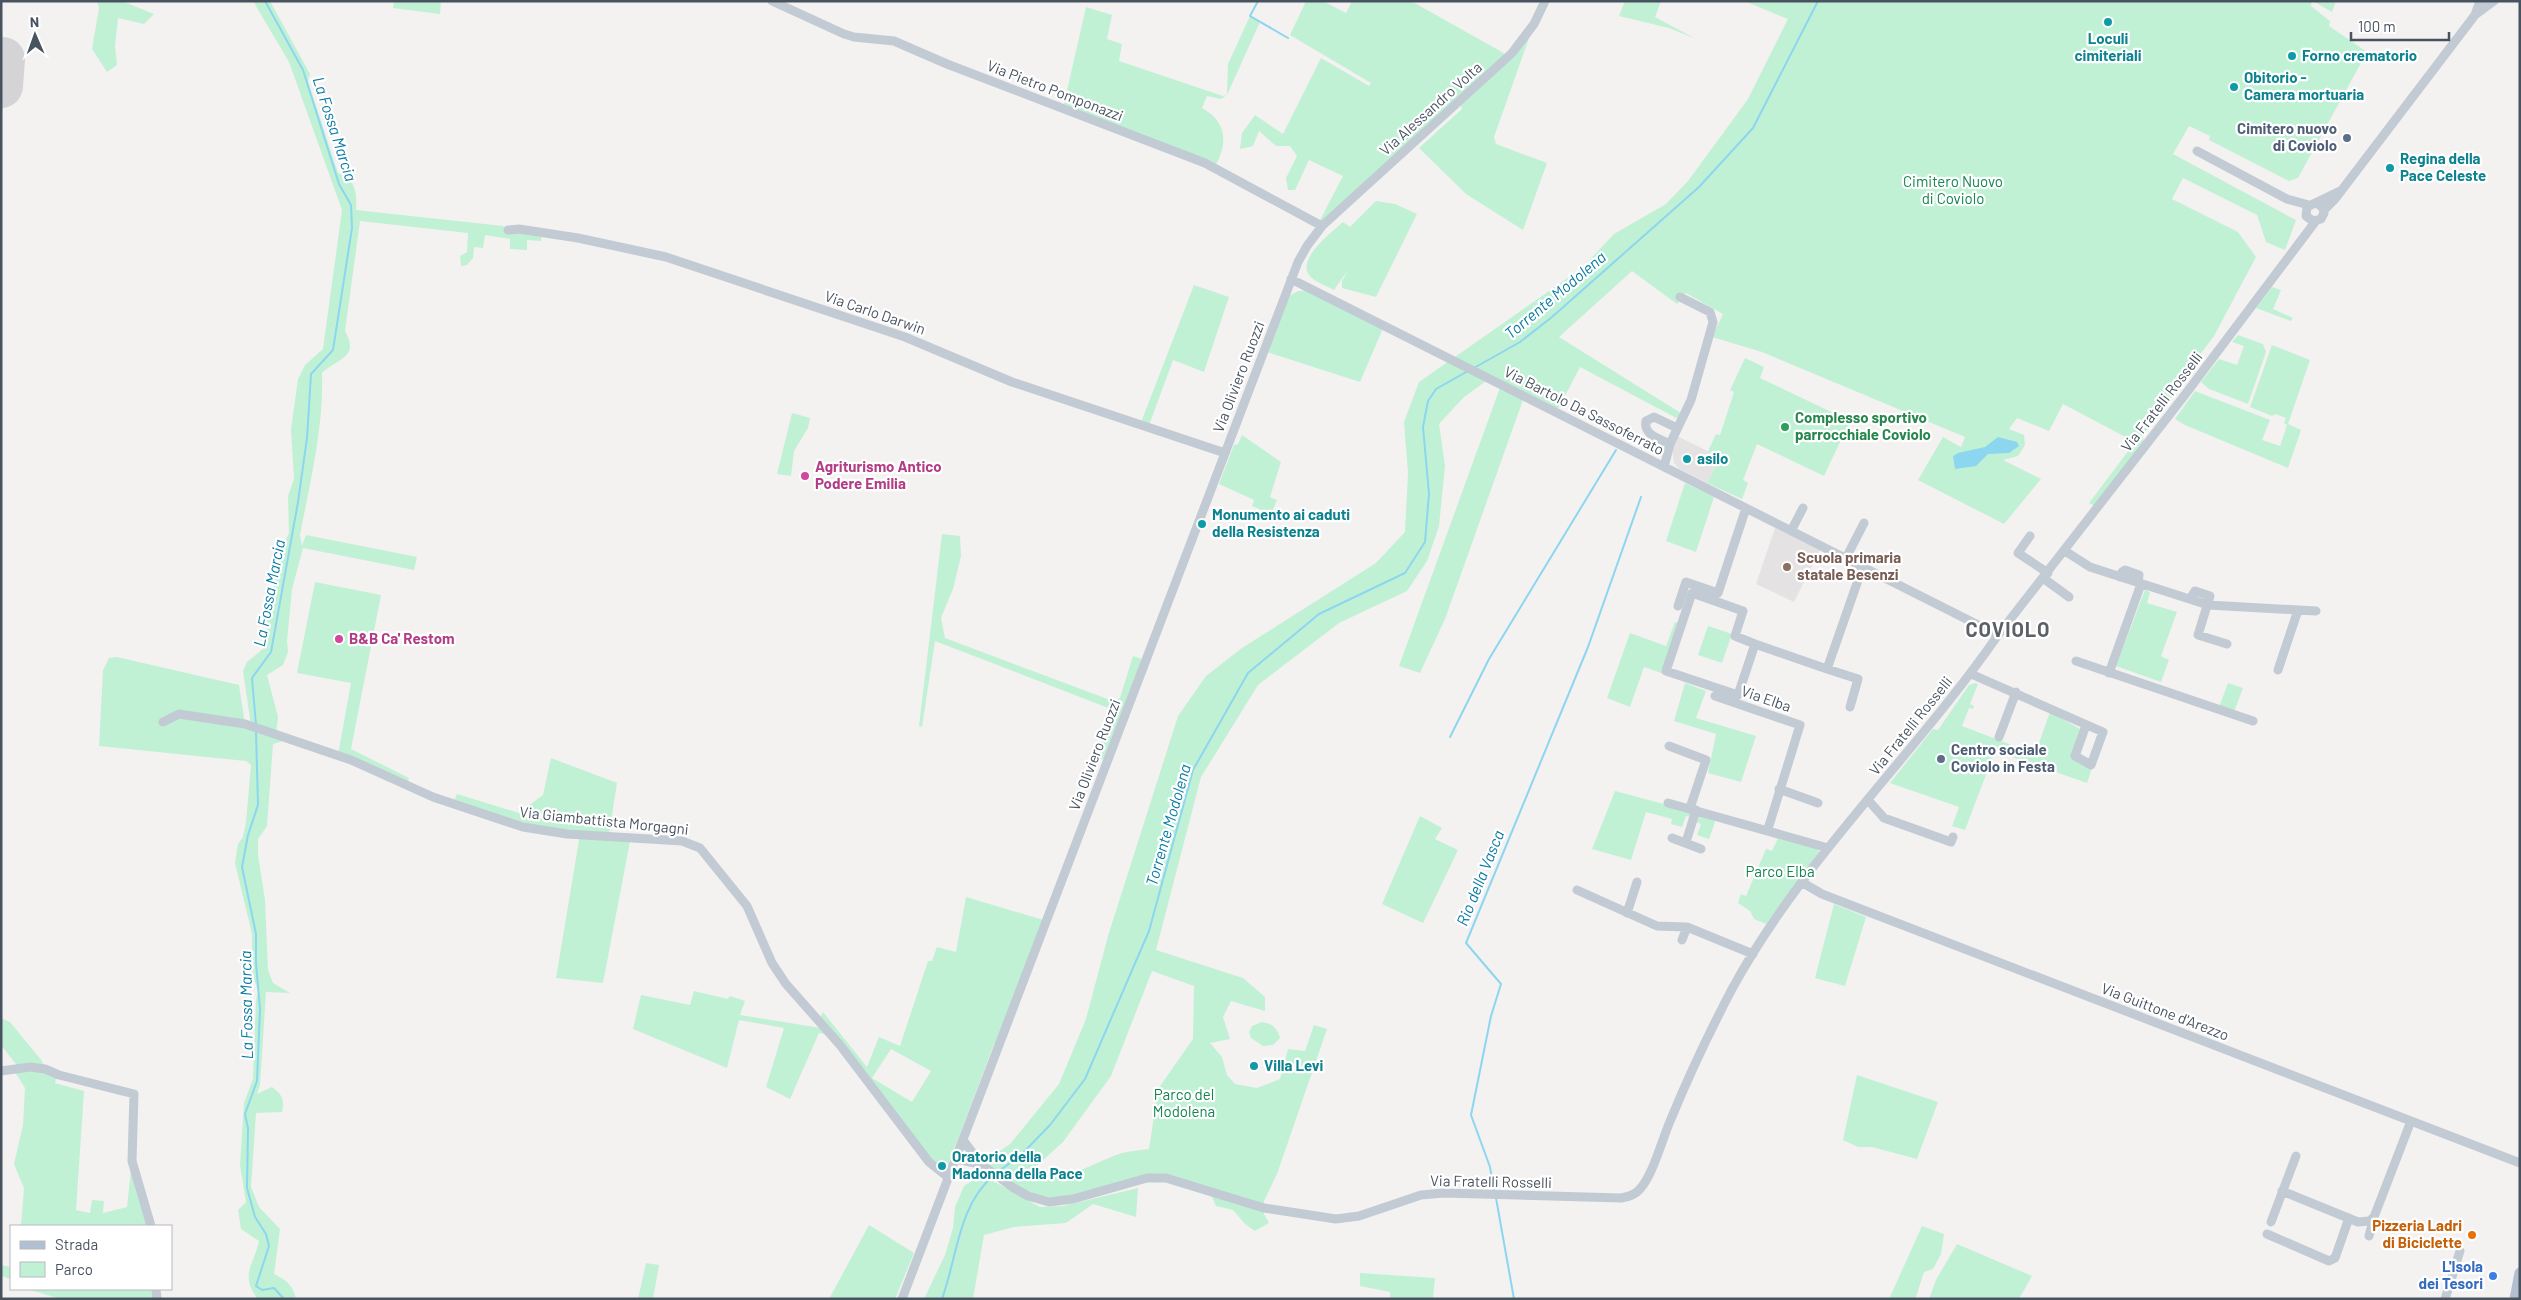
<svg xmlns="http://www.w3.org/2000/svg" width="2521" height="1300" font-family="Barlow,sans-serif">
  <style>
    .education { fill: #e5e2e3 }
    .airport { fill: #e3e5e9 }
    .green { fill: #c0f1d5; fill-rule: evenodd }
    .water { fill: #8cd6ef }
    .lines { fill: none; stroke-linecap: round; stroke-linejoin: round }
    .stream { stroke: #8cd6ef; stroke-width: 2 }
    .runway { stroke: #d4d4d6; stroke-width: 44 }
    .minor { stroke: #c2cbd3; stroke-width: 9 }
    .major { stroke: #b1bfd0; stroke-width: 11 }
    .culture-dot { fill: #0f9aa8; stroke: #fff; stroke-width: 2 }
    .service-dot { fill: #5c6f8a; stroke: #fff; stroke-width: 2 }
    .leisure-dot { fill: #2e9e5b; stroke: #fff; stroke-width: 2 }
    .hotel-dot { fill: #d1479c; stroke: #fff; stroke-width: 2 }
    .education-dot { fill: #8d6e63; stroke: #fff; stroke-width: 2 }
    .food-dot { fill: #e8710a; stroke: #fff; stroke-width: 2 }
    .shop-dot { fill: #3f7fe0; stroke: #fff; stroke-width: 2 }
    .labels { text-anchor: middle; stroke-width: 4.5; stroke-linejoin: round; paint-order: stroke }
    .culture-label { font-size: 15px; font-weight: bold; fill: #0d838f; stroke: #fff; text-anchor: start }
    .street-label { font-size: 15px; fill: #485360; stroke: #fff }
    .service-label { font-size: 15px; font-weight: bold; fill: #4e5e75; stroke: #fff; text-anchor: end }
    .park-label { font-size: 15px; fill: #158552; stroke: #fff }
    .leisure-label { font-size: 15px; font-weight: bold; fill: #27864d; stroke: #fff; text-anchor: start }
    .hotel-label { font-size: 15px; font-weight: bold; fill: #b23c85; stroke: #fff; text-anchor: start }
    .education-label { font-size: 15px; font-weight: bold; fill: #785e54; stroke: #fff; text-anchor: start }
    .food-label { font-size: 15px; font-weight: bold; fill: #c56008; stroke: #fff; text-anchor: end }
    .shop-label { font-size: 15px; font-weight: bold; fill: #366cbe; stroke: #fff; text-anchor: end }
    .water-label { font-size: 16px; font-style: italic; fill: #097ba3; stroke: #fff }
    .district-label { font-size: 20px; font-weight: bold; letter-spacing: 1px; fill: #5d6167; stroke: #fff }
  </style>
  <rect width="100%" height="100%" fill="#f4f1f1"/>
  <path class="education" d="M1677 436 1720 457 1707 483 1679 469 1674 463 1672 449Z
    M1775 528 1820 550 1794 602 1756 584Z"/>
  <path class="airport" d="M1 51 6 52 1 134Z"/>
  <path class="green" d="M97 1H122L154 14 144 24 118 18 115 46 117 65 107 72 92 49 99 8Z
    M253 1H270L310 74 308 81 338 173C356 179 357 193 356 210L503 226 508 230 542 233 541 241 527 240V250L510 249V239L485 235 483 248 474 247 473 258 467 265 461 266 460 256 467 252 468 233 360 221 345 331C360 358 338 358 322 373 324 427 310 482 300 535L302 546 306 535 417 557 414 570 303 548 292 589 287 641 288 652 283 665 267 675 278 717 276 734 290 739 273 744 267 826 258 839V855L265 900 268 970 273 983 290 993 266 992 260 1085 257 1094 272 1087C282 1094 285 1100 282 1112L256 1113 251 1187 259 1207 280 1229 274 1274C286 1280 293 1285 296 1299H258C239 1275 254 1265 259 1241L241 1229 238 1210 246 1202 240 1165 244 1103 253 1079 256 1000 258 991 252 973V934L235 863 238 844 243 837 246 822 251 765 246 761 99 746 103 670 109 658 117 657 239 685 245 724 251 726 243 671 247 662 263 649 267 626V601L273 591 279 555 289 533 288 496 294 479 291 429 298 379 305 365 323 349 342 210 289 62Z
    M394 1H441L440 14 393 8Z
    M1306 1H1323L1346 13 1352 1H1411L1509 56 1534 24 1494 137 1496 144 1547 163 1523 230 1466 194 1419 148 1462 109 1460 102 1318 224 1343 176 1309 160 1295 190H1288L1286 178 1297 156 1290 146H1276L1259 131 1253 146 1240 149 1242 133 1255 115 1283 134 1321 58 1369 86 1371 83 1290 35Z
    M1625 1H1661L1655 17 1696 39 1669 28 1619 16Z
    M1744 1H2312L2311 6 2330 21 2329 26 2367 52 2298 178 2289 181 2209 140 2210 136 2189 126 2173 154 2296 220 2285 250 2266 242 2257 215 2183 178 2172 199 2238 232 2256 257 2214 336 2186 373 2189 375 2142 436 2144 441 2095 506 2089 503 2135 442 2063 404 2049 431 2017 418 2009 429 2024 435 2025 445 2018 456 2003 460 2041 479 2004 524 1918 480 1943 437 1961 447 1965 437 1762 352 1712 337 1723 314 1686 293 1677 304 1632 271 1559 337 1684 415 1682 421 1580 367 1556 413 1524 397 1445 619 1420 673 1399 666 1501 385 1486 381 1463 398 1439 424 1445 466 1439 526 1427 561 1407 591 1339 623 1258 685 1201 777 1156 950 1243 978 1265 997V1011L1231 1001 1223 1017 1230 1039 1210 1043 1222 1057 1227 1075 1235 1084 1257 1088 1280 1079 1288 1049 1305 1051 1314 1025 1327 1029 1277 1174 1264 1201V1214L1269 1223 1255 1231 1245 1224 1233 1210 1216 1206 1212 1197 1201 1189 1166 1178 1073 1199H1038L981 1164 1010 1144 1059 1084 1086 1019 1108 936 1178 716 1206 676 1242 648 1376 563 1405 532 1408 473 1404 422 1419 382 1582 268 1614 234 1666 204 1688 181 1748 99 1788 19ZM1152 971 1194 986 1193 1039 1158 1089 1149 1149C1140 1150 1130 1151 1122 1153 1091 1163 1064 1186 1031 1171L1063 1142 1111 1076Z
    M2313 1H2336L2332 12Z
    M1086 7 1112 15 1107 39 1122 44 1119 61 1223 96 1227 95 1228 64 1250 16 1260 22 1227 95 1221 99 1207 96 1202 108C1228 122 1228 145 1214 168L1063 108Z
    M1376 201 1395 204 1417 214 1376 297 1342 288V281L1348 270 1334 290C1327 286 1315 282 1310 276 1295 260 1332 232 1343 222L1350 227Z
    M1194 285 1229 297 1204 372 1173 360 1148 428 1140 425Z
    M2272 287 2281 290 2273 309 2293 318 2291 321 2256 308Z
    M1312 290 1384 326 1360 382 1264 351 1289 296 1298 291Z
    M2238 335 2263 344 2266 352 2248 404 2209 389 2201 382 2219 359 2237 365 2244 346 2232 342Z
    M2272 345 2310 360 2288 424 2301 430 2288 468 2185 425 2175 419 2195 391 2270 420 2262 440 2280 446 2287 425 2284 423 2286 418 2275 414 2272 416 2250 407Z
    M1745 358 1764 367 1760 378 1850 421 1824 476 1757 444 1743 480 1748 483 1742 499 1707 483 1720 457 1708 451 1716 434 1720 435 1734 392 1730 390Z
    M792 413 810 418 808 428 794 451 791 476 777 474Z
    M1242 435 1281 462 1270 497 1277 500 1271 514 1252 506 1254 500 1219 484 1234 445 1238 444Z
    M1685 483 1714 497 1696 552 1666 541Z
    M942 534 960 536 961 556 953 589 941 618 945 638 1113 701 1120 698 1133 656 1142 659 1104 759 1096 758 1111 709 935 641 922 727 919 726Z
    M315 582 381 595 351 749 409 778 407 785 338 755 351 683 297 673Z
    M2145 590 2150 592 2147 603 2177 612 2161 656 2169 660 2161 682 2116 666Z
    M1675 622 1681 624 1664 674 1644 667 1630 707 1607 698 1630 633 1666 646Z
    M1708 626 1732 634 1722 663 1698 655Z
    M1685 683 1706 691 1696 718 1756 736 1741 782 1708 773 1716 734 1674 721Z
    M1975 683 1978 684 1970 704 1974 706 1973 709 1969 708 1962 726 2035 754 2050 712 2080 729 2073 759 2092 768 2087 783 1995 751 1965 830 1952 826 1959 807 1890 783 1933 729 1938 730 1969 685Z
    M2228 683 2243 688 2234 712 2219 707Z
    M551 758 617 783 609 834 631 836 603 983 556 978 580 834H567L453 804 457 794 526 815 528 806 543 795Z
    M1615 791 1686 810 1690 813 1691 817 1686 816 1682 827 1671 824 1672 819 1646 812 1631 860 1592 849Z
    M1420 816 1442 828 1435 839 1458 850 1423 923 1382 904Z
    M1700 816 1716 819 1709 839 1697 835 1701 824 1696 822Z
    M1778 838 1818 849 1819 852 1766 924 1754 919 1750 911 1738 903 1741 894 1746 896 1766 849 1772 851Z
    M966 897 1047 921 999 1046 994 1044 946 1171 933 1162 832 1035 819 1033 790 1099 766 1087 784 1028 739 1020 727 1068 633 1029 641 995 690 1005 694 991 728 999 730 996 745 1001 740 1015 827 1029 819 1019 823 1012 867 1067 879 1037 900 1046 928 961H932L937 947 956 952ZM891 1049 931 1071 912 1102 872 1078Z
    M1834 904 1866 917 1845 986 1815 978Z
    M1 1018 10 1022 42 1061 45 1069 57 1074 55 1083 84 1091 76 1210 90 1213 92 1200 104 1201 103 1213 127 1207 132 1161 151 1226H21L24 1188 14 1164 23 1125 25 1088 13 1069 19 1068 1 1045Z
    M1262 1022C1273 1024 1277 1028 1280 1038L1273 1045 1263 1046 1251 1038 1249 1032 1252 1026Z
    M1857 1075 1938 1102 1917 1159 1872 1147H1858L1843 1140Z
    M982 1175 1040 1207 1063 1206 1138 1188 1136 1217 1093 1204 1066 1223 1014 1227 984 1235 973 1299H924L945 1255 953 1228 955 1207 964 1186Z
    M869 1225 914 1253 895 1299H829Z
    M1922 1226 1944 1234 1941 1254 1933 1269 1924 1272 1916 1297 1913 1299H1889Z
    M1957 1244 2032 1276 2019 1299H1929L1936 1280Z
    M646 1263 659 1265 653 1299H638Z
    M1 1265 11 1267V1279L1 1276Z
    M1360 1273 1435 1278 1433 1299H1390V1292L1360 1286Z
    M27 1289H156L157 1299H61Z"/>
  <path class="water" d="M1998 437 2017 442 2019 446 2009 453 1988 454 1976 466 1955 469 1953 456 1958 453 1985 447Z"/>
  <g class="lines">
    <path class="stream" d="M1258 1 1250 16 1288 38
      M1474 368 1520 342 1552 317 1699 187 1753 128 1818 1
      M256 725 252 678 271 652 298 502 307 438 311 374 333 350 352 228 351 205 339 184 303 70 265 1
      M256 732 258 805 248 835 242 867 256 934V963L260 1009 257 1081 245 1114 248 1128 247 1188 255 1217 266 1234 269 1246 256 1286 262 1290 274 1288 284 1299
      M1450 737 1489 659 1616 450
      M996 1173 1021 1155 1050 1125 1085 1079 1149 931 1193 770 1248 673 1319 614 1405 573 1425 542 1429 494 1423 427 1428 401 1436 389 1468 371
      M1494 1191 1490 1167 1471 1115 1491 1016 1501 984 1466 943 1588 647 1641 497
      M1496 1198 1514 1299
      M942 1299C957 1258 958 1206 993 1176"/>
    <path class="runway" d="M1 59H3L1 86"/>
    <path class="minor" d="M772 1 844 34 854 37 894 41 947 64 1205 163 1322 226
      M2475 15 2494 1
      M2197 151 2287 199 2309 205
      M2317 203 2323 208 2324 213 2321 219 2313 221 2306 216 2307 207 2340 191
      M2324 210 2335 199 2475 15 2480 1
      M508 230 519 229 578 238 666 257 905 337 1012 382 1225 453
      M1291 279 1998 635
      M1670 444C1660 439 1643 435 1646 421L1654 417 1677 428
      M1664 467 1670 444 1691 400 1713 322 1710 312 1680 297
      M1791 531 1803 508
      M2030 536 2018 553 2048 573
      M2065 551 2090 567 2208 605 2316 611
      M1846 558 1864 523
      M2120 577 2122 572 2125 570 2139 575 2138 583
      M2043 578 2069 597
      M2190 599 2195 591 2210 596 2198 635 2227 644
      M1678 606 1686 582 1718 593 1746 508
      M1755 644 1735 636 1743 611 1692 593 1666 671 1738 695 1755 644 1827 669 1863 566
      M2076 661 2253 721
      M1827 669 1858 679 1850 707
      M2278 670 2298 610
      M2109 673 2141 584
      M1971 674 2103 732 2091 765 2075 756 2086 725
      M1715 696 1800 725 1768 829
      M163 722 179 714 245 724 351 760 433 797 523 827 567 834 682 841 700 848 747 906 772 963 786 984 840 1045 929 1162 949 1178
      M1999 737 2016 692
      M1669 746 1706 760 1690 808
      M1779 789 1818 803
      M1868 800 1884 818 1951 842 1953 837
      M1668 803 1828 848
      M1672 838 1701 849
      M1686 842 1696 810
      M1803 883 1822 894 2520 1163
      M1577 890 1657 926 1687 927 1753 954
      M1627 913 1637 882
      M1682 940 1687 927
      M1 1071 30 1067 45 1069 59 1075 134 1094 132 1161 151 1226
      M963 1140 981 1164 1012 1187 1028 1196 1049 1202 1073 1199 1147 1178H1166L1264 1208 1336 1219 1359 1216 1421 1195 1444 1193 1621 1198C1628 1197 1635 1195 1640 1189 1654 1173 1662 1139 1671 1119 1689 1075 1710 1031 1732 989 1801 861 1915 755 1998 635L2184 396 2315 222
      M956 1159 980 1164
      M2282 1191 2358 1222 2369 1221 2374 1217 2411 1121
      M2271 1222 2296 1156
      M2267 1234 2329 1261 2335 1258 2349 1218
      M2369 1236 2374 1217
      M156 1289 157 1299
      M902 1299 1298 262 1307 246 1322 226 1512 53 1534 24 1545 1
      M2445 1299 2460 1251"/>
    <path class="major" d="M2515 1299 2520 1273"/>
  </g>
  <g class="culture-dot">
    <circle cx="2108" cy="22" r="5"/>
    <circle cx="2292" cy="56" r="5"/>
    <circle cx="2234" cy="87" r="5"/>
    <circle cx="2390" cy="168" r="5"/>
    <circle cx="1687" cy="459" r="5"/>
    <circle cx="1202" cy="524" r="5"/>
    <circle cx="1254" cy="1066" r="5"/>
    <circle cx="942" cy="1166" r="5"/>
  </g>
  <g class="service-dot">
    <circle cx="2347" cy="138" r="5"/>
    <circle cx="1941" cy="759" r="5"/>
  </g>
  <circle class="leisure-dot" cx="1785" cy="427" r="5"/>
  <g class="hotel-dot">
    <circle cx="805" cy="476" r="5"/>
    <circle cx="339" cy="639" r="5"/>
  </g>
  <circle class="education-dot" cx="1787" cy="567" r="5"/>
  <circle class="food-dot" cx="2472" cy="1235" r="5"/>
  <circle class="shop-dot" cx="2493" cy="1276" r="5"/>
  <g class="labels">
    <g class="culture-label">
      <text x="2108" y="44" text-anchor="middle">Loculi<tspan x="2108" dy="17">cimiteriali</tspan></text>
      <text x="2302" y="61">Forno crematorio</text>
      <text x="2244" y="83">Obitorio -<tspan x="2244" dy="17">Camera mortuaria</tspan></text>
      <text x="2400" y="164">Regina della<tspan x="2400" dy="17">Pace Celeste</tspan></text>
      <text x="1697" y="464">asilo</text>
      <text x="1212" y="520">Monumento ai caduti<tspan x="1212" dy="17">della Resistenza</tspan></text>
      <text x="1264" y="1071">Villa Levi</text>
      <text x="952" y="1162">Oratorio della<tspan x="952" dy="17">Madonna della Pace</tspan></text>
    </g>
    <g class="street-label">
      <text transform="translate(1055 91) rotate(21)" y="5">Via Pietro Pomponazzi</text>
      <text transform="translate(1431 109) rotate(-42)" y="5">Via Alessandro Volta</text>
      <text transform="translate(875 313) rotate(19)" y="5">Via Carlo Darwin</text>
      <text transform="translate(1239 377) rotate(-69)" y="5">Via Oliviero Ruozzi</text>
      <text transform="translate(2162 402) rotate(-52)" y="5">Via Fratelli Rosselli</text>
      <text transform="translate(1584 411) rotate(27)" y="5">Via Bartolo Da Sassoferrato</text>
      <text transform="translate(1766 699) rotate(19)" y="5">Via Elba</text>
      <text transform="translate(1911 726) rotate(-51)" y="5">Via Fratelli Rosselli</text>
      <text transform="translate(1095 755) rotate(-69)" y="5">Via Oliviero Ruozzi</text>
      <text transform="translate(604 821) rotate(6)" y="5">Via Giambattista Morgagni</text>
      <text transform="translate(2165 1012) rotate(21)" y="5">Via Guittone d'Arezzo</text>
      <text transform="translate(1491 1182) rotate(1)" y="5">Via Fratelli Rosselli</text>
    </g>
    <g class="service-label">
      <text x="2337" y="134">Cimitero nuovo<tspan x="2337" dy="17">di Coviolo</tspan></text>
      <text x="1951" y="755" text-anchor="start">Centro sociale<tspan x="1951" dy="17">Coviolo in Festa</tspan></text>
    </g>
    <g class="park-label">
      <text x="1953" y="187">Cimitero Nuovo<tspan x="1953" dy="17">di Coviolo</tspan></text>
      <text x="1780" y="877">Parco Elba</text>
      <text x="1184" y="1100">Parco del<tspan x="1184" dy="17">Modolena</tspan></text>
    </g>
    <g class="leisure-label">
      <text x="1795" y="423">Complesso sportivo<tspan x="1795" dy="17">parrocchiale Coviolo</tspan></text>
    </g>
    <g class="hotel-label">
      <text x="815" y="472">Agriturismo Antico<tspan x="815" dy="17">Podere Emilia</tspan></text>
      <text x="349" y="644">B&amp;B Ca' Restom</text>
    </g>
    <g class="education-label">
      <text x="1797" y="563">Scuola primaria<tspan x="1797" dy="17">statale Besenzi</tspan></text>
    </g>
    <g class="food-label">
      <text x="2462" y="1231">Pizzeria Ladri<tspan x="2462" dy="17">di Biciclette</tspan></text>
    </g>
    <g class="shop-label">
      <text x="2483" y="1272">L'Isola<tspan x="2483" dy="17">dei Tesori</tspan></text>
    </g>
    <g class="water-label">
      <text transform="translate(335 129) rotate(72)" y="6">La Fossa Marcia</text>
      <text transform="translate(1555 295) rotate(-40)" y="6">Torrente Modolena</text>
      <text transform="translate(269 593) rotate(-79)" y="6">La Fossa Marcia</text>
      <text transform="translate(1168 825) rotate(-74)" y="6">Torrente Modolena</text>
      <text transform="translate(1480 878) rotate(-68)" y="6">Rio della Vasca</text>
      <text transform="translate(246 1005) rotate(-91)" y="6">La Fossa Marcia</text>
    </g>
    <g class="district-label">
      <text x="2008" y="637">COVIOLO</text>
    </g>
  </g>
  <rect width="2521" height="1300" fill="none" stroke="#485360" stroke-width="5"/>
  <rect x="10" y="1225" width="162" height="65" fill="#ffffff" stroke="#b6babf"/>
  <rect x="20" y="1241" width="25" height="8" fill="#b1bfd0" stroke="#b6babf"/>
  <text x="55" y="1250" font-size="15" fill="#485360">Strada</text>
  <rect x="20" y="1262" width="25" height="15" fill="#c0f1d5" stroke="#b6babf"/>
  <text x="55" y="1275" font-size="15" fill="#485360">Parco</text>
  <g transform="translate(35 35) rotate(358)" stroke="#ffffff" stroke-width="4" paint-order="stroke">
  <path d="M0-4L9 19L0 12L-9 19Z" fill="#485360"/>
  <text y="-8" font-size="14" font-weight="bold" text-anchor="middle" fill="#485360">N</text>
  </g>
  <path d="M2351 32v8h98v-8" fill="none" stroke="#485360" stroke-width="2.5"/>
  <text x="2358" y="32" font-size="15" fill="#485360" stroke="#ffffff" stroke-width="4" paint-order="stroke">100 m</text>
</svg>
